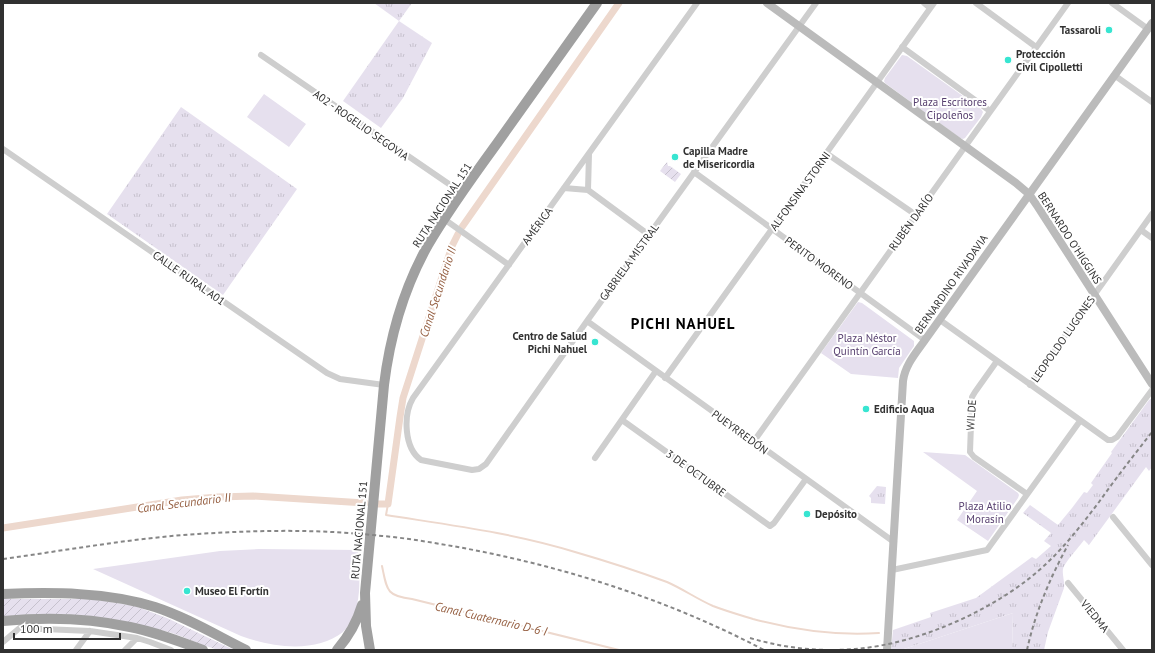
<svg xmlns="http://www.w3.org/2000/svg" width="1155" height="653" font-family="'PT Sans',sans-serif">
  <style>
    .grass { fill: url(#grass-tufts) }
    .park { fill: #e6e0ee }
    .garden { fill: url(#garden-furrows) }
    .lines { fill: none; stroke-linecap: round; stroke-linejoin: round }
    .stream { stroke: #edd8cd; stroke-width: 2 }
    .canal { stroke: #edd8cd; stroke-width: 7 }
    .minor { stroke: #cecece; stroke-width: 6 }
    .secondary { stroke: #bbb; stroke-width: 8 }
    .trunk { stroke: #a0a0a0; stroke-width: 10 }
    .rail { stroke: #868686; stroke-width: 2; stroke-dasharray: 4 3; stroke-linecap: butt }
    .poi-dot { fill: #37e5d1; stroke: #fff; stroke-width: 1.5 }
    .labels { text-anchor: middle; stroke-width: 4; stroke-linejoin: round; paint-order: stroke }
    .poi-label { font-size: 11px; font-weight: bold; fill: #313131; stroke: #fff; text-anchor: start }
    .park-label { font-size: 11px; fill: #563e6e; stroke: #fff }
    .street-label { font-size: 11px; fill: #313131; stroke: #fff }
    .water-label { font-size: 12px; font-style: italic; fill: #945d3f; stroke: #fff }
    .district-label { font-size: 15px; font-weight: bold; letter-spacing: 1px; fill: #000; stroke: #fff }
  </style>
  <defs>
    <pattern id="grass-tufts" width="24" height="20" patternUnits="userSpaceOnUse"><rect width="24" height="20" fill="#e6e0ee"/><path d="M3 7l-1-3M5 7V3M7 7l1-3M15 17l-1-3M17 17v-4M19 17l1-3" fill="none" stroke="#c6c1cd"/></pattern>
    <pattern id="garden-furrows" width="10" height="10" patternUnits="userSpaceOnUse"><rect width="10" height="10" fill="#e6e0ee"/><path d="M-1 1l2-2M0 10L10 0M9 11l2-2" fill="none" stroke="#c6c1cd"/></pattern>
  </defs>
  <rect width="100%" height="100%" fill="#fff"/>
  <path class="grass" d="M374 3H412L399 21 432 43 403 98 381 128 343 101 399 21Z
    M181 107 297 189 223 295 107 214Z
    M1152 398V467L1149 471 1146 467 1089 545 1084 540C1079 547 1065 562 1063 569 1062 575 1065 582 1064 588L1048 632 1044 650H1012L1013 613 901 650H891L893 630 931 617 930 613 976 598 1032 557 1036 559 1051 546 1044 541 1051 533 1023 513 1030 505 1058 525 1072 508 1084 492 1087 493 1093 485 1091 483 1112 453 1111 452 1149 400Z
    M877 486 886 487 885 504 871 503V498L869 496Z"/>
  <path class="park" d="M902 55 907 56 981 109 983 112 981 117 965 138 963 139 960 138 885 83 884 81 885 78Z
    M264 94 306 124 289 147 247 117Z
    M858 302 862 303 914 341V346L899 368 898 378 851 374 821 353Z
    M923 452 965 455 1018 493 1019 495 1018 498 988 541 957 520 977 491Z
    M259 549 358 550C359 568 361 587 357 605 355 615 350 625 343 632 317 653 273 648 241 636L93 569 220 551Z
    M1013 613 1012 650H901Z"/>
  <path class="garden" d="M667 162 668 166H670L681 174 675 182 660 171Z
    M3 599H81L98 600 135 606 167 618 234 650C228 650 221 651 215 649 201 645 187 638 172 633 118 618 60 609 3 617Z"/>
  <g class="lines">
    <path class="stream" d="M388 504 386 515C449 525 514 533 575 552 606 561 637 571 667 582 683 589 697 599 713 606 726 611 740 615 753 619 794 630 836 636 879 633
      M382 566C387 590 386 596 412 599L619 650"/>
    <path class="canal" d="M462 227 619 3
      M377 504H388L400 417 403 398 452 246 458 234
      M3 528 182 500 218 497 253 496 365 503"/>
    <path class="minor" d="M697 3 413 398C403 415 404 448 421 460L472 470 479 469 486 464 587 321 816 3
      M924 3 930 8
      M976 3 1036 47
      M1112 3 1148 29
      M902 47 990 111
      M261 55 462 193
      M1114 75 1152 102
      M3 149 327 373 340 379 384 385
      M826 153 916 215
      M694 172 925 340
      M564 188 588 190 649 235
      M588 190 589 154
      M444 219 509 265
      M1141 230 1152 238
      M940 320 1108 440H1112L1117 437 1152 390
      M587 321 894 542
      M997 361 975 392 972 397 970 452 974 457 1027 494
      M665 378 934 3
      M1030 385 1152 214
      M622 420 770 526 774 523 806 479
      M754 441 1068 3
      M595 458 656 371
      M1113 517 1152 565
      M892 570 982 551 987 550 1080 421
      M1068 583 1123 650
      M20 628 90 631 137 638
      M3 642 22 626
      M76 650 90 631
      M125 650 137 638 150 642 171 650"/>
    <path class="secondary" d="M767 3 1016 183 1029 194 1038 207 1152 384
      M887 650 903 381C905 365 916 353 925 340L1152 23"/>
    <path class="trunk" d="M3 594C52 592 108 592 155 607 186 617 216 635 246 650
      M3 621C45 617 89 618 130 627 155 632 179 641 203 650
      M337 650C349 636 357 622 362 605
      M370 650 366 626 365 593 384 385C390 336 404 288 428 245 449 209 474 175 498 142 531 95 564 49 597 3"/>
    <path class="rail" d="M3 559C68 550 133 538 198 534 259 530 321 529 382 536 406 538 429 542 452 546 560 565 667 599 764 650
      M750 638C784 648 819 652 855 649 920 644 1002 607 1048 562 1067 544 1083 523 1099 502 1116 478 1134 455 1152 432
      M1027 650C1035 613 1050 578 1068 545"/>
  </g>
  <g class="poi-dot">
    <circle cx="1109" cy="30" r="4"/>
    <circle cx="1008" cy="60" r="4"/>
    <circle cx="675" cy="157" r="4"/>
    <circle cx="595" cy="342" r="4"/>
    <circle cx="866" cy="409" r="4"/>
    <circle cx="807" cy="514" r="4"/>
    <circle cx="187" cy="591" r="4"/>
  </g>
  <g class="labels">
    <g class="poi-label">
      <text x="1101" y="34" text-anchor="end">Tassaroli</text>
      <text x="1016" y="58">Protección<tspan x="1016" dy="13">Civil Cipolletti</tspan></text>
      <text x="683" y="155">Capilla Madre<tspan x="683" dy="13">de Misericordia</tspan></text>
      <text x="587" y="340" text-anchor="end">Centro de Salud<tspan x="587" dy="13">Pichi Nahuel</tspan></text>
      <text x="874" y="413">Edificio Aqua</text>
      <text x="815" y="518">Depósito</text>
      <text x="195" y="595">Museo El Fortín</text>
    </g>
    <g class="park-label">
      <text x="950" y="106">Plaza Escritores<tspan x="950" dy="13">Cipoleños</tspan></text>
      <text x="867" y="342">Plaza Néstor<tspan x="867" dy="13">Quintín García</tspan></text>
      <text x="985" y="510">Plaza Atilio<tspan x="985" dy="13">Morasín</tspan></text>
    </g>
    <g class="street-label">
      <text transform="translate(361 125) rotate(35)" y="4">A02 - ROGELIO SEGOVIA</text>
      <text transform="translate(800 191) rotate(-54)" y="4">ALFONSINA STORNI</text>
      <text transform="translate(442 205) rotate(-57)" y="4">RUTA NACIONAL 151</text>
      <text transform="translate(911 222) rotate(-54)" y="4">RUBÉN DARÍO</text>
      <text transform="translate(537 226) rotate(-54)" y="4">AMÉRICA</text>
      <text transform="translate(1070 238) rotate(57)" y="4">BERNARDO O'HIGGINS</text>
      <text transform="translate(629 262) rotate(-54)" y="4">GABRIELA MISTRAL</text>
      <text transform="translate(819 263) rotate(36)" y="4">PERITO MORENO</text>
      <text transform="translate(189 278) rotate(35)" y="4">CALLE RURAL A01</text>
      <text transform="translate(951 284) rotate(-55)" y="4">BERNARDINO RIVADAVIA</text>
      <text transform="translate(1063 339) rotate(-55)" y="4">LEOPOLDO LUGONES</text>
      <text transform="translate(971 415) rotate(-86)" y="4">WILDE</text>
      <text transform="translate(740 432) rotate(36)" y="4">PUEYRREDÓN</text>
      <text transform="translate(696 473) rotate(36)" y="4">3 DE OCTUBRE</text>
      <text transform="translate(359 530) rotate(-85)" y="4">RUTA NACIONAL 151</text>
      <text transform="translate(1095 616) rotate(51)" y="4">VIEDMA</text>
    </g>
    <g class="water-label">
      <text transform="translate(438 292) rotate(-72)" y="4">Canal Secundario II</text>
      <text transform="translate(184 503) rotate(-7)" y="4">Canal Secundario II</text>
      <text transform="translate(491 619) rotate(13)" y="4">Canal Cuaternario D-6 I</text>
    </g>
    <g class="district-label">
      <text x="683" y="329">PICHI NAHUEL</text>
    </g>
  </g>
  <rect width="1155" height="653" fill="none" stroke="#313131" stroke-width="8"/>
  <path d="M14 633v6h106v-6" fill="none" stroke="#313131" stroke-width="2"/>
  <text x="20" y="633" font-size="12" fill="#313131" stroke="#ffffff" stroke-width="3" paint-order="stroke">100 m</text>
</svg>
